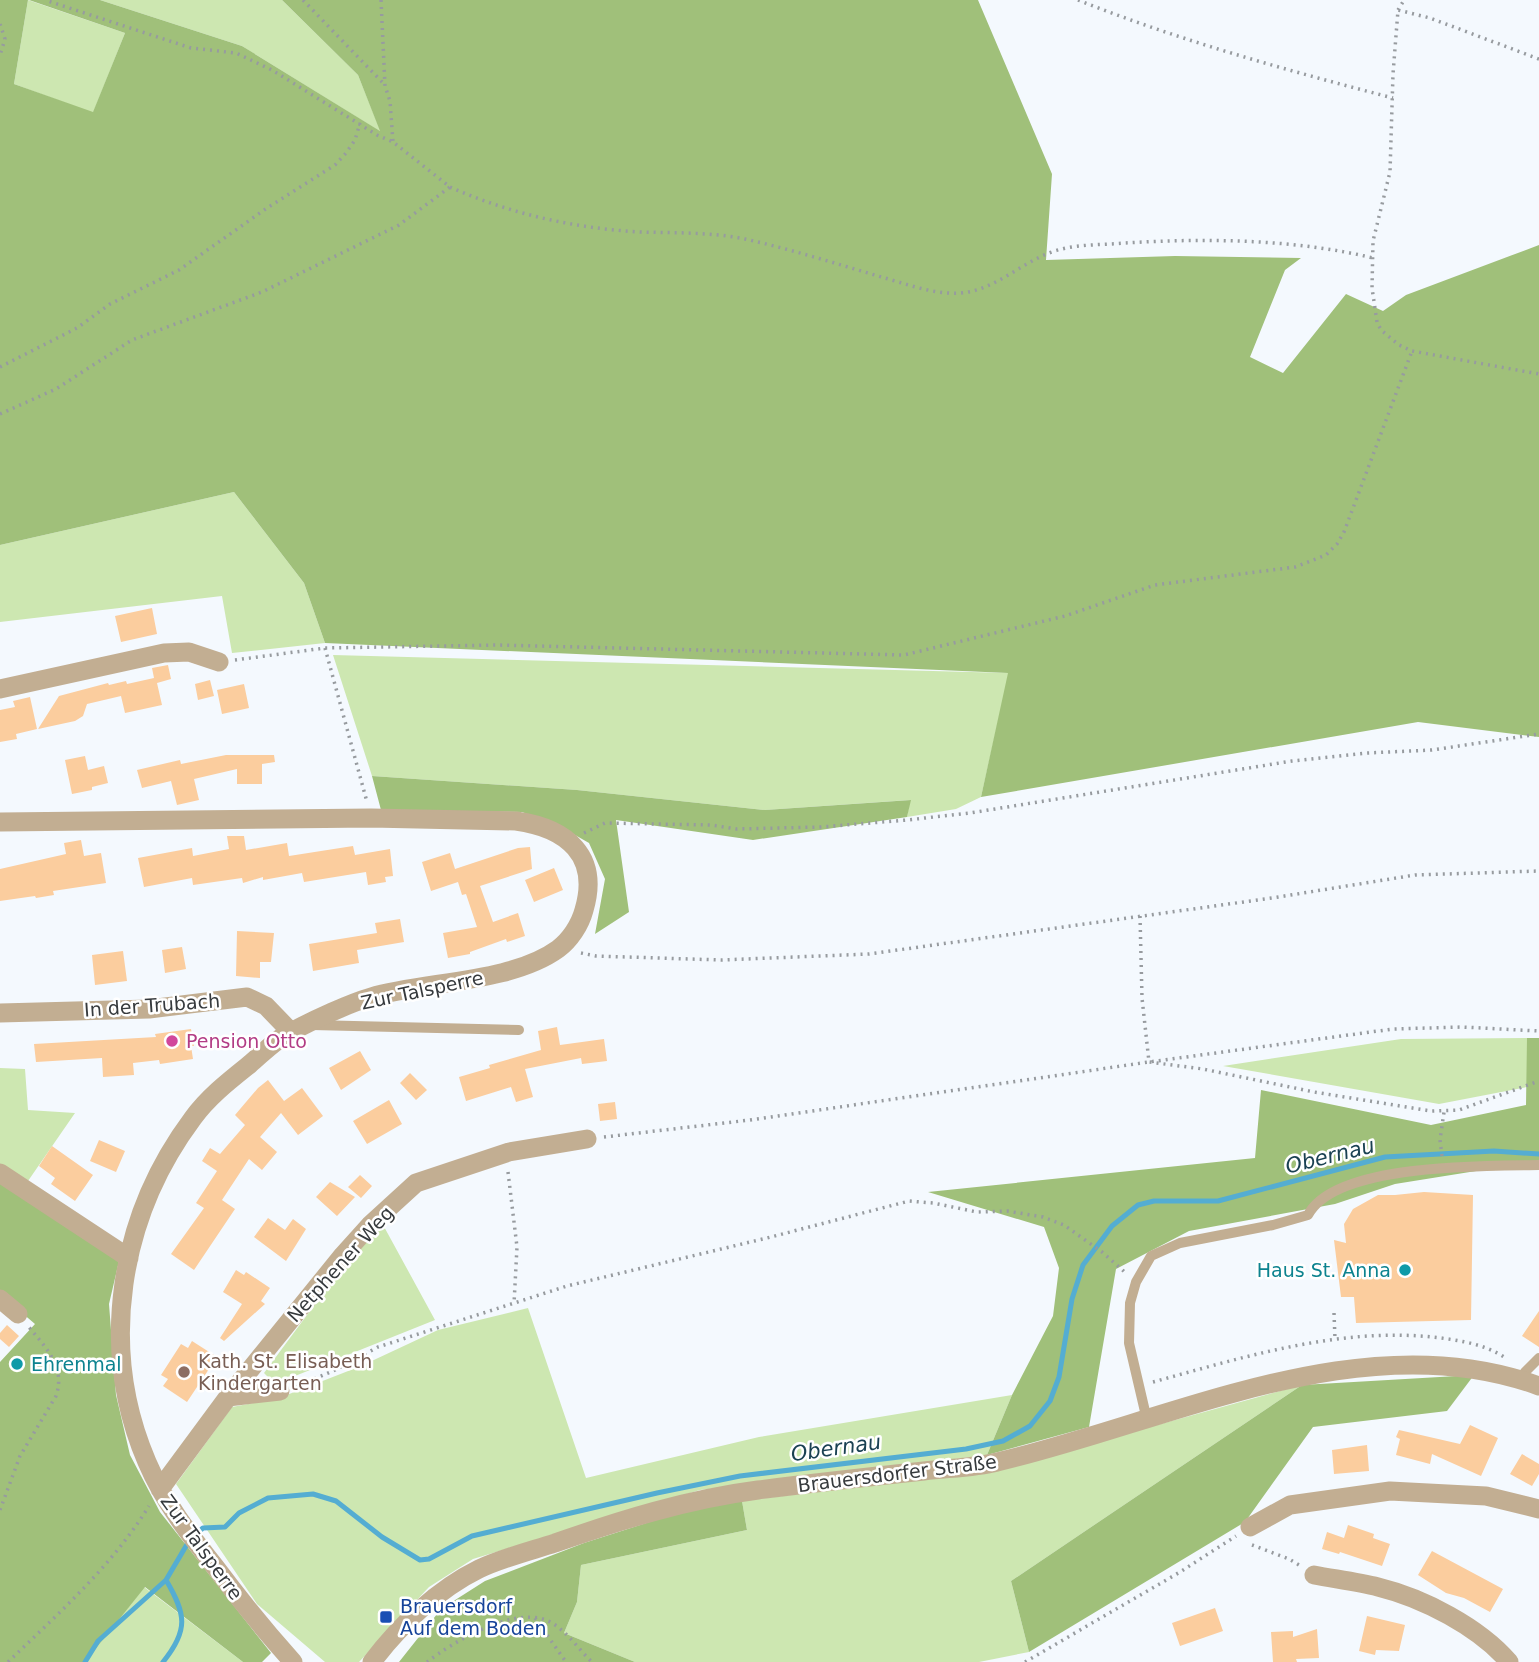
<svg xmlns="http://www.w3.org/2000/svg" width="1539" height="1662" font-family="'DejaVu Sans',sans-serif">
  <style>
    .green { fill: #cde7b1 }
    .forest { fill: #a0c07a }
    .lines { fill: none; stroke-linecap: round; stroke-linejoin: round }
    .stream { stroke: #54add2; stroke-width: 5 }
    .building { fill: #fbcd9e }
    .path { stroke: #979b9f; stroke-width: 3.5; stroke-dasharray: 2 5; stroke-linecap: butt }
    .service { stroke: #c2ae92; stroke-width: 10 }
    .minor { stroke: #c2ae92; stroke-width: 19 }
    .tertiary { stroke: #c2ae92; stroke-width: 19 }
    .hotel-dot { fill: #d1479c; stroke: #fff; stroke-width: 2.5 }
    .culture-dot { fill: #0f9aa8; stroke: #fff; stroke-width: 2.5 }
    .education-dot { fill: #8d6e63; stroke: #fff; stroke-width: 2.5 }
    .transit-dot { fill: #1a4fb4; stroke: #fff; stroke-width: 2.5 }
    .labels { text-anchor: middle; stroke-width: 5; stroke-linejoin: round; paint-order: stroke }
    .street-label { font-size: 19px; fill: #363a3d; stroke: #fff }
    .hotel-label { font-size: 19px; fill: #b23c85; stroke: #fff; text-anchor: start }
    .culture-label { font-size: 19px; fill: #0d838f; stroke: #fff; text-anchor: end }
    .education-label { font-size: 19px; fill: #785e54; stroke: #fff; text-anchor: start }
    .transit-label { font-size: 19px; fill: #164399; stroke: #fff; text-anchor: start }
    .water-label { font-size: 21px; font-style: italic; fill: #1a4152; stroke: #fff }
  </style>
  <rect width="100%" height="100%" fill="#f4f9fe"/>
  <path class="green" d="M28 0 125 33 93 113 14 84Z
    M100 0H282L358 75 381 132 242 46Z
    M234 492 304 583 325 643 232 653 222 596 0 622V545Z
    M333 655 1009 673 981 797 956 809 907 817 910 800 765 810 577 790 372 776Z
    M1527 1038V1087L1439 1104 1223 1066 1401 1039Z
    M0 1068 25 1069 28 1110 75 1113 28 1181 0 1164Z
    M382 1223 435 1320 275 1384 264 1373 327 1288Z
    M528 1308 586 1478 759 1437 1012 1395 987 1455 700 1490 473 1559 429 1587 359 1662H325L257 1604 176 1484 232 1407 279 1398 361 1366 438 1330Z
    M1302 1385 1011 1581 1029 1652 979 1662H635L564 1633 577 1602 581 1565 747 1530 742 1501 994 1470Z
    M144 1587 243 1662H85Z"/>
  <path class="forest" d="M0 0H28L14 84 93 112 125 33 29 0H100L242 46 380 131 358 75 282 0H978L1052 174 1046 260 1175 256 1301 258 1285 270 1250 357 1283 373 1346 294 1383 311 1406 295 1539 245V737L1418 722 981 797 1008 673 325 643 304 583 234 492 0 545Z
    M372 776 577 790 765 810 911 800 907 817 753 840 616 820 629 912 595 934 605 879 589 843 561 827 522 812 381 810Z
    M1527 1038H1539V1161L1395 1184 1335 1204 1189 1231 1116 1269 1089 1427 987 1455 1012 1395 1053 1316 1059 1268 1044 1227 928 1192 1255 1158 1261 1090 1431 1125 1526 1105Z
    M0 1180 120 1257 109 1304 116 1395 130 1455 160 1512 271 1653 262 1662H243L145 1587 85 1662H0V1362L35 1324 0 1294Z
    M1474 1375 1447 1411 1313 1427 1245 1522 1029 1652 1011 1581 1302 1385Z
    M742 1501 747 1530 581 1565 577 1602 564 1633 635 1662H399L441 1609 485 1581 584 1543 690 1509Z"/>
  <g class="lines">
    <path class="stream" d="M196 1534 203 1528 225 1527 239 1513 268 1498 313 1494 336 1501 382 1537 420 1560 429 1559 472 1536 657 1493 740 1476 966 1449 1003 1441 1030 1426 1050 1401 1059 1377 1072 1299 1083 1265 1112 1226 1138 1205 1154 1201H1218L1385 1157 1494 1151 1539 1154
      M85 1662 98 1641 166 1580 189 1541
      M163 1662C189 1630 186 1614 166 1580"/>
  </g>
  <path class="building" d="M152 608 157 634 121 642 115 616Z
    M168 665 171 679 157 683 162 705 125 713 121 696 87 704 83 716 75 721 38 729 59 696 108 683 109 685 126 681 127 684 154 678 152 668Z
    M210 680 214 696 198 700 195 684Z
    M244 684 249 708 222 714 217 690Z
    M30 697 37 729 16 734 17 739 0 742V710L15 707 13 701Z
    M226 755H274L275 762 262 764V784H237V769L194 779 199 800 177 805 171 781 142 788 137 770 180 760 181 764Z
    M85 756 88 770 104 766 108 783 92 787V790L72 794 65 760Z
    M227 836H244L246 850 287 843 289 856 353 846 355 855 390 849 393 876 385 877 386 882 368 885 366 872 304 882 302 873 263 880V877L243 883 242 878 193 885 192 878 144 887 138 858 192 848 193 856 229 849Z
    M81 840 84 856 101 853 106 883 53 891 54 895 36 898 35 896 0 901V869L66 854 64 843Z
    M530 847 532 869 480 886 493 922 518 913 525 936 507 942 506 939 470 952V954L448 958 443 933 477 927 466 894 462 895 458 882 431 891 422 862 450 853 455 869 518 848Z
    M554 868 563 890 534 902 525 880Z
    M400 919 404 942 357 950 359 963 313 971 309 944 377 933 375 923Z
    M237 931 274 933 271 962H260V978L236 976Z
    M182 947 186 969 165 973 162 950Z
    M123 951 127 981 95 985 92 955Z
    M557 1027 560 1045 604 1039 607 1061 582 1064 581 1058 525 1069 533 1097 516 1102 511 1087 466 1101 459 1077 490 1068 489 1065 541 1050 538 1031Z
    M191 1029 194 1046H191L193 1059 160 1064 159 1060 133 1063 134 1075 103 1077 102 1058 36 1062 34 1044 156 1037 155 1034Z
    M360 1051 371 1070 341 1090 329 1068Z
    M410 1073 427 1090 416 1100 400 1083Z
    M268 1080 284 1101 302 1088 323 1116 298 1135 281 1113 260 1137 277 1152 262 1170 249 1159 222 1200 235 1209 194 1270 171 1254 204 1208 196 1203 217 1171 202 1161 210 1148 220 1154 245 1125 235 1115 258 1088Z
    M389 1100 402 1124 367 1144 353 1121Z
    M615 1102 617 1119 600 1121 598 1104Z
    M99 1140 125 1151 116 1172 90 1161Z
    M52 1146 93 1175 75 1201 51 1184 55 1178 39 1166Z
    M360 1175 372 1186 361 1198 348 1187Z
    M330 1182 355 1197 337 1216 316 1197Z
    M1424 1192 1473 1195 1471 1320 1356 1323 1354 1297H1341L1334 1240 1346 1243 1344 1224 1353 1209 1378 1195H1395Z
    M268 1218 285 1230 293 1219 306 1229 286 1261 254 1237Z
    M236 1270 244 1275 246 1272 270 1288 261 1301 265 1304 224 1341 220 1338 242 1304 223 1292Z
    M1539 1311V1347L1522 1336Z
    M7 1325 19 1336 9 1347 0 1339V1333Z
    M192 1341 217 1357 187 1402 163 1386 168 1379 161 1375 181 1344 188 1348Z
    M1470 1425 1498 1438 1481 1476 1432 1454 1430 1464 1396 1455 1400 1439 1396 1437 1399 1430 1460 1444Z
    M1367 1445 1369 1471 1334 1474 1332 1450Z
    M1522 1454 1539 1464V1474L1532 1486 1510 1474Z
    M1348 1525 1374 1534 1373 1538 1390 1544 1382 1566 1340 1552 1339 1554 1322 1549 1327 1532 1344 1538Z
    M1432 1551 1503 1589 1490 1612 1464 1598 1446 1593 1418 1575Z
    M1215 1608 1223 1631 1180 1646 1172 1623Z
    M1367 1616 1405 1625 1399 1651 1376 1650 1375 1655 1359 1651Z
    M1317 1629 1319 1658 1296 1659 1297 1662H1273L1271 1632 1293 1631V1637Z"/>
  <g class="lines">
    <path class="path" d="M303 0 384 84
      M381 0 385 86 390 101 393 142
      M1078 0C1181 41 1286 70 1393 98
      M1398 10 1404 0
      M0 24 5 39 0 55
      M1539 59 1430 18 1398 10 1393 74 1390 172 1373 241 1372 288 1377 322 1381 330 1399 345 1412 351 1539 374
      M450 187C511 214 573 228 640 232 675 233 711 232 745 239 790 249 834 263 878 276 904 283 933 295 961 293 998 290 1026 257 1062 249 1082 244 1104 245 1125 243 1205 238 1295 239 1373 258
      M0 367 77 328 110 304 179 270 267 208 335 165 346 153 355 140 360 123
      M0 414 56 389 132 340 262 292 399 225 450 187 393 142 377 135 272 70 236 53 191 48 45 0
      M325 648 367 802
      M235 660 325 648 497 645 904 655 1065 616 1155 585 1295 567 1326 555 1337 544 1344 532 1412 351
      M584 833 605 823 711 825 737 829 821 827 907 820 970 813 1292 761 1367 753 1432 750 1539 734
      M1140 916 1142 998 1149 1062 1203 1069 1314 1092 1431 1111 1459 1110 1539 1081
      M581 953 596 956 721 960 869 954 1272 898 1415 875 1539 871
      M604 1137 750 1120 1149 1062 1393 1029 1462 1027 1539 1031
      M1442 1156 1440 1140 1444 1112
      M508 1172 517 1247 514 1304
      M1334 1313 1335 1339
      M1153 1382C1248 1356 1348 1324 1448 1339 1468 1342 1487 1346 1504 1357
      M295 1387 335 1370 378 1347 567 1286 767 1238 909 1201 933 1203 977 1212 1007 1211 1043 1217 1064 1225 1102 1252 1127 1274
      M0 1510 20 1456 56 1396C66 1367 46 1348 28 1326
      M1252 1545 1289 1559 1299 1565
      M535 1618 566 1662
      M8 1662C59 1613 111 1567 149 1506
      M427 1662C453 1642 509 1609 543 1619 563 1625 577 1648 592 1662
      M1025 1662 1180 1572 1236 1536"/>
    <path class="service" d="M312 1025 519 1030
      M1523 1380 1525 1372 1539 1358
      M1147 1420 1129 1343 1130 1303 1136 1282 1151 1256 1180 1243 1273 1225 1308 1215C1335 1163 1485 1166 1539 1165"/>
    <path class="minor" d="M0 689 164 653 189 652 219 662
      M0 822 371 818 516 821C567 828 600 856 584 910 580 925 570 940 558 949 511 983 426 981 371 997 350 1003 313 1020 293 1031 277 1038 263 1053 250 1064 230 1080 208 1097 193 1118 119 1217 98 1348 147 1462 164 1502 189 1534 216 1568 240 1600 266 1632 293 1662
      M0 1013 149 1009 247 997 266 1006 291 1032
      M0 1173 129 1258
      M0 1299 18 1314
      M228 1397 280 1391
      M160 1489 228 1397 343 1255 370 1225 416 1183 509 1152 587 1139
      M1250 1527 1290 1505 1390 1491 1486 1496 1539 1509
      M1314 1575C1335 1579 1358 1582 1378 1587 1423 1598 1479 1627 1509 1662"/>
    <path class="tertiary" d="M372 1662C399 1626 438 1589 479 1569 502 1558 530 1551 555 1543 621 1520 688 1499 758 1490 813 1483 868 1477 924 1471 948 1468 974 1468 997 1462 1169 1422 1363 1321 1539 1386"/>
  </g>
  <circle class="hotel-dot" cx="172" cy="1041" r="7"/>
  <g class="culture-dot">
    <circle cx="1405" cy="1270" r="7"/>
    <circle cx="17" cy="1364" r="7"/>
  </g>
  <circle class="education-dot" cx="184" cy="1372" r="7"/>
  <rect class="transit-dot" x="379" y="1610" width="14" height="14" rx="3.5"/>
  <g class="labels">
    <g class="street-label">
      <text transform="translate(422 990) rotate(-12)" y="7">Zur Talsperre</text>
      <text transform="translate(152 1005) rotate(-4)" y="7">In der Trubach</text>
      <text transform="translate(340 1264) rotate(-48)" y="7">Netphener Weg</text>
      <text transform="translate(897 1473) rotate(-7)" y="7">Brauersdorfer Straße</text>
      <text transform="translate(202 1547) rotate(54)" y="7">Zur Talsperre</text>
    </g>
    <g class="hotel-label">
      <text x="186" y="1048">Pension Otto</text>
    </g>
    <g class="culture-label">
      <text x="1391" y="1277">Haus St. Anna</text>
      <text x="31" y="1371" text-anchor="start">Ehrenmal</text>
    </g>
    <g class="education-label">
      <text x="198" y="1368">Kath. St. Elisabeth<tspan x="198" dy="22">Kindergarten</tspan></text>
    </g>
    <g class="transit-label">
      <text x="400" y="1613">Brauersdorf<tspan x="400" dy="22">Auf dem Boden</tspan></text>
    </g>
    <g class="water-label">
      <text transform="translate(1330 1156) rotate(-14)" y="7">Obernau</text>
      <text transform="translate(836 1448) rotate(-8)" y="7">Obernau</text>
    </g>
  </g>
</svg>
